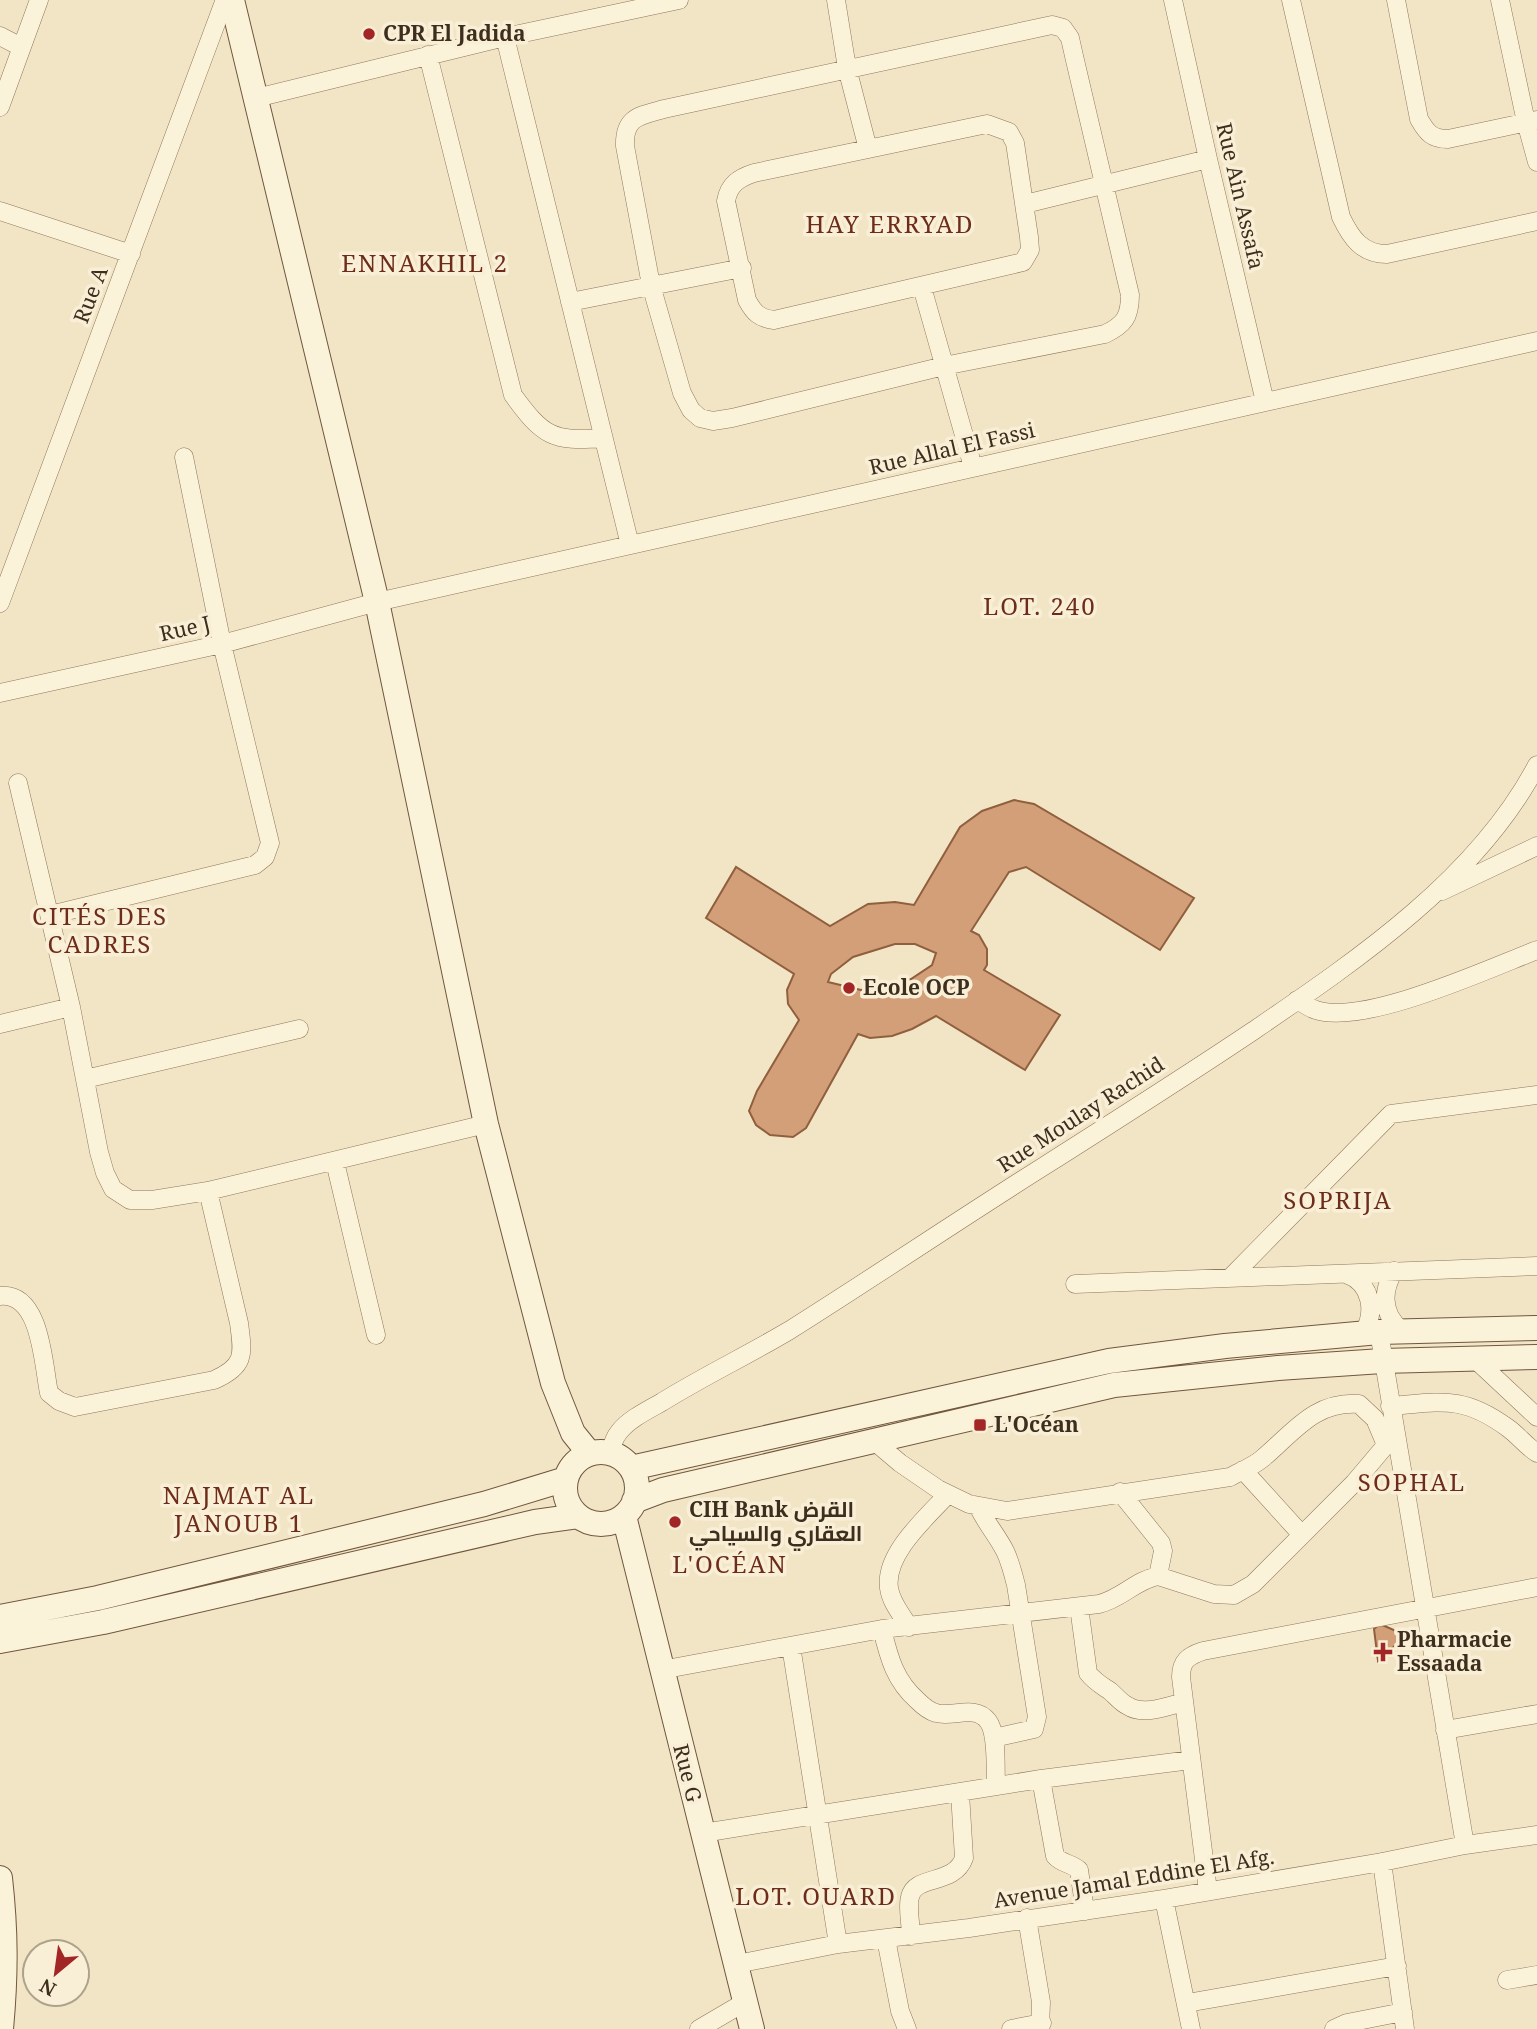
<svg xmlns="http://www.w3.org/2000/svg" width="1537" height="2029" font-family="'Noto Serif',Cairo,serif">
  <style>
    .building { fill: #d29f79; stroke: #905f3d; stroke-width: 2; fill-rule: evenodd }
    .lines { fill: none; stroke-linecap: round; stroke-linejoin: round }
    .street-casing { stroke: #8f7759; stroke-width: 19 }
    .secondary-casing { stroke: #70573d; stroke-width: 26 }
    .street { stroke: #fbf2da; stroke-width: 18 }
    .secondary { stroke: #fbf2da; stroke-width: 24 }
    .poi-dot { fill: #a22625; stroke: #f8efd6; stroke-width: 2.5 }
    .labels { text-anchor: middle; stroke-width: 7; stroke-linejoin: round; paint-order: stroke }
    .poi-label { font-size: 21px; font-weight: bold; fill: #3e2e1e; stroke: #f8efd6; text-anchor: start }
    .street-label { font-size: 21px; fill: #3e2e1e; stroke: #f8efd6 }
    .quarter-label { font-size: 24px; letter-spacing: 2px; fill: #6e2d1a; stroke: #f8efd6 }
  </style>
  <rect width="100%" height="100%" fill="#f2e5c5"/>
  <path class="building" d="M1014 800 1034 804 1194 898 1160 950 1026 867 1009 872 971 931 979 935 987 949V965L984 970 1060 1015 1025 1070 936 1016 912 1029 892 1036 870 1038 858 1034 806 1128 793 1137 770 1135 756 1125 749 1111 757 1091 799 1020 788 1004 787 990 794 974 706 918 736 867 830 926 868 904 895 902 914 905 960 827 982 811ZM895 944H915L936 953 932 965 911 979 861 990 828 982 831 974 853 957Z
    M1380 1624 1396 1631 1399 1642 1378 1661 1374 1629Z"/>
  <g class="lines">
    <defs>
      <path id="street" d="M836 0 847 68 868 149
        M1173 0 1208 159 1265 402
        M1291 0 1341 217C1351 238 1362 254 1387 254L1537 221
        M1396 0 1419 119C1427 133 1432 139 1448 139L1537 120
        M1500 0 1526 122 1537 162
        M1052 25 1063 28 1070 38 1074 56 1130 295C1130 317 1124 325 1105 334L944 366 732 418 713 421 700 418 691 410 682 393 651 285 625 146C624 117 639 116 664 109Z
        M0 36 21 47
        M505 37 630 545
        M428 55 513 395C543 436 552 442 603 438
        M256 98 505 37 679 0
        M0 107 39 0
        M987 124 1009 132 1015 143 1029 237 1030 250 1023 262 774 320C759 318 754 313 747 300L726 201C729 184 739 178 754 173Z
        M1025 204 1208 159
        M0 211 131 254
        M922 287 973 467
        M570 302 742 268
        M0 603 224 2
        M0 693 222 644 377 602 1537 341
        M18 783 71 1007 99 1152 105 1173 113 1189 130 1200H152L208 1191 486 1124
        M1442 891 1537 846
        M50 915 255 865 265 857 270 843 222 644 184 457
        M1297 1000C1303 1003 1309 1008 1316 1010 1364 1026 1488 969 1537 950
        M0 1024 71 1007
        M85 1079 299 1029
        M335 1162 376 1335
        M1394 1271C1381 1293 1383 1315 1402 1331
        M1346 1274C1372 1283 1376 1313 1363 1334
        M1230 1278 1391 1114 1537 1095
        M1075 1284 1537 1266
        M0 1296C41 1292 43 1363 49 1393L59 1401 75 1407 214 1380C246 1366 243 1354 239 1323L208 1191
        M1379 1332 1465 1845
        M1476 1360 1537 1417
        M1390 1406C1442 1402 1463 1395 1508 1428 1519 1436 1526 1446 1537 1453
        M874 1441 900 1463 938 1489 969 1504 1007 1511 1230 1477C1241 1471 1254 1466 1263 1458 1294 1432 1314 1401 1359 1404L1375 1419 1386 1445
        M610 1453C612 1445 614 1438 619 1432 629 1419 648 1410 662 1402 704 1376 748 1355 790 1330 874 1277 957 1221 1041 1168 1112 1123 1183 1078 1253 1031 1357 960 1477 879 1537 765
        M1243 1470 1302 1535
        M1120 1492 1161 1543 1163 1551 1158 1576
        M978 1506C985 1522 997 1535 1005 1551 1010 1561 1013 1573 1016 1585L1037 1717 1034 1729 994 1738
        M1079 1607 1088 1673C1095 1682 1101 1685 1110 1691 1116 1696 1121 1703 1128 1706 1143 1716 1168 1706 1184 1702
        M909 1627C902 1615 891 1603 889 1588 884 1554 927 1517 948 1494
        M882 1629C889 1658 895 1681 918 1701 923 1706 929 1711 936 1713 952 1718 975 1704 988 1721 998 1734 995 1770 996 1786
        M791 1646 838 1944
        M661 1670 882 1629 1099 1604C1121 1599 1136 1580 1158 1576L1214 1594 1234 1595 1253 1584 1354 1483 1386 1445 1394 1431
        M1445 1730 1537 1714
        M1041 1779 1055 1856C1062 1864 1071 1863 1079 1870L1085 1911
        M703 1833 1041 1779 1191 1760
        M1382 1862 1405 2029
        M1208 1891 1181 1677C1181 1661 1188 1656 1203 1651L1537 1587
        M1164 1899 1191 2029
        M1027 1918 1041 2002 1040 2029
        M911 1936C911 1924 907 1908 910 1897 915 1874 954 1886 964 1858L960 1793
        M886 1939 900 2011 907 2029
        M737 1964 838 1944 969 1928 1164 1899 1382 1862 1465 1845 1537 1835
        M1507 1980 1537 1975
        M1187 2003 1397 1966
        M699 2029 745 2002
        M1011 2029 1042 2023
        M1334 2029 1347 2023 1403 2012"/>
      <path id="secondary" d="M232 0 377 602 486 1124 553 1383 573 1433 590 1454
        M565 1488a36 36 0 1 1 72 0a36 36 0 1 1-72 0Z
        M631 1468 1109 1361 1225 1346 1379 1332 1537 1328
        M634 1501 663 1490 1114 1385 1278 1368 1382 1361 1537 1357
        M624 1516 752 2029
        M0 1617 98 1598 484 1504 566 1479
        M0 1641 103 1622 535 1522 578 1516
        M0 1878C6 1931 6 1975 1 2029"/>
    </defs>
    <use href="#street" class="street-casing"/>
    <use href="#secondary" class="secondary-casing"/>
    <use href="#street" class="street"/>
    <use href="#secondary" class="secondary"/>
  </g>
  <g class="poi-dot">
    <circle cx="369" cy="34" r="7"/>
    <circle cx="849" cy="988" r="7"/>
    <rect x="973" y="1418" width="14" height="14" rx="3.5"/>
    <circle cx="675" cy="1522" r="7"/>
    <path d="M1379.5 1641.5h7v7h7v7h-7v7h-7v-7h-7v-7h7z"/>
  </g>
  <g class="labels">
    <g class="poi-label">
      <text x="383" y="41">CPR El Jadida</text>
      <text x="863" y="995">Ecole OCP</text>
      <text x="994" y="1432">L'Océan</text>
      <text x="689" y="1517">CIH Bank القرض<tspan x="689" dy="24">العقاري والسياحي</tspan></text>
      <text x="1397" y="1647">Pharmacie<tspan x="1397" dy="24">Essaada</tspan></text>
    </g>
    <g class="street-label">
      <text transform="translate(1240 196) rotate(77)" y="7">Rue Ain Assafa</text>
      <text transform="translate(91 295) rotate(-69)" y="7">Rue A</text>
      <text transform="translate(952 449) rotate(-13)" y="7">Rue Allal El Fassi</text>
      <text transform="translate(185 629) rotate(-13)" y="7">Rue J</text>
      <text transform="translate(1081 1115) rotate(-33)" y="7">Rue Moulay Rachid</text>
      <text transform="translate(687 1773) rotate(76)" y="7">Rue G</text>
      <text transform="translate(1134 1879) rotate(-9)" y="7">Avenue Jamal Eddine El Afg.</text>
    </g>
    <g class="quarter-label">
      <text x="890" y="233">HAY ERRYAD</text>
      <text x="425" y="272">ENNAKHIL 2</text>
      <text x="1040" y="615">LOT. 240</text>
      <text x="100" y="925">CITÉS DES<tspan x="100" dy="28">CADRES</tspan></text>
      <text x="1338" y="1209">SOPRIJA</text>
      <text x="1412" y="1491">SOPHAL</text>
      <text x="239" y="1504">NAJMAT AL<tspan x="239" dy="28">JANOUB 1</tspan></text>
      <text x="730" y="1573">L'OCÉAN</text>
      <text x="816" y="1905">LOT. OUARD</text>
    </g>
  </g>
  <g transform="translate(56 1973) rotate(209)"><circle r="33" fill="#f8efd6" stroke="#aea28c" stroke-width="2"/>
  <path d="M0-5L12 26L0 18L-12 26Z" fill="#a22625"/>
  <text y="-10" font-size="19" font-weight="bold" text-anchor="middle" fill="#3e2e1e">N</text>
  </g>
</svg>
